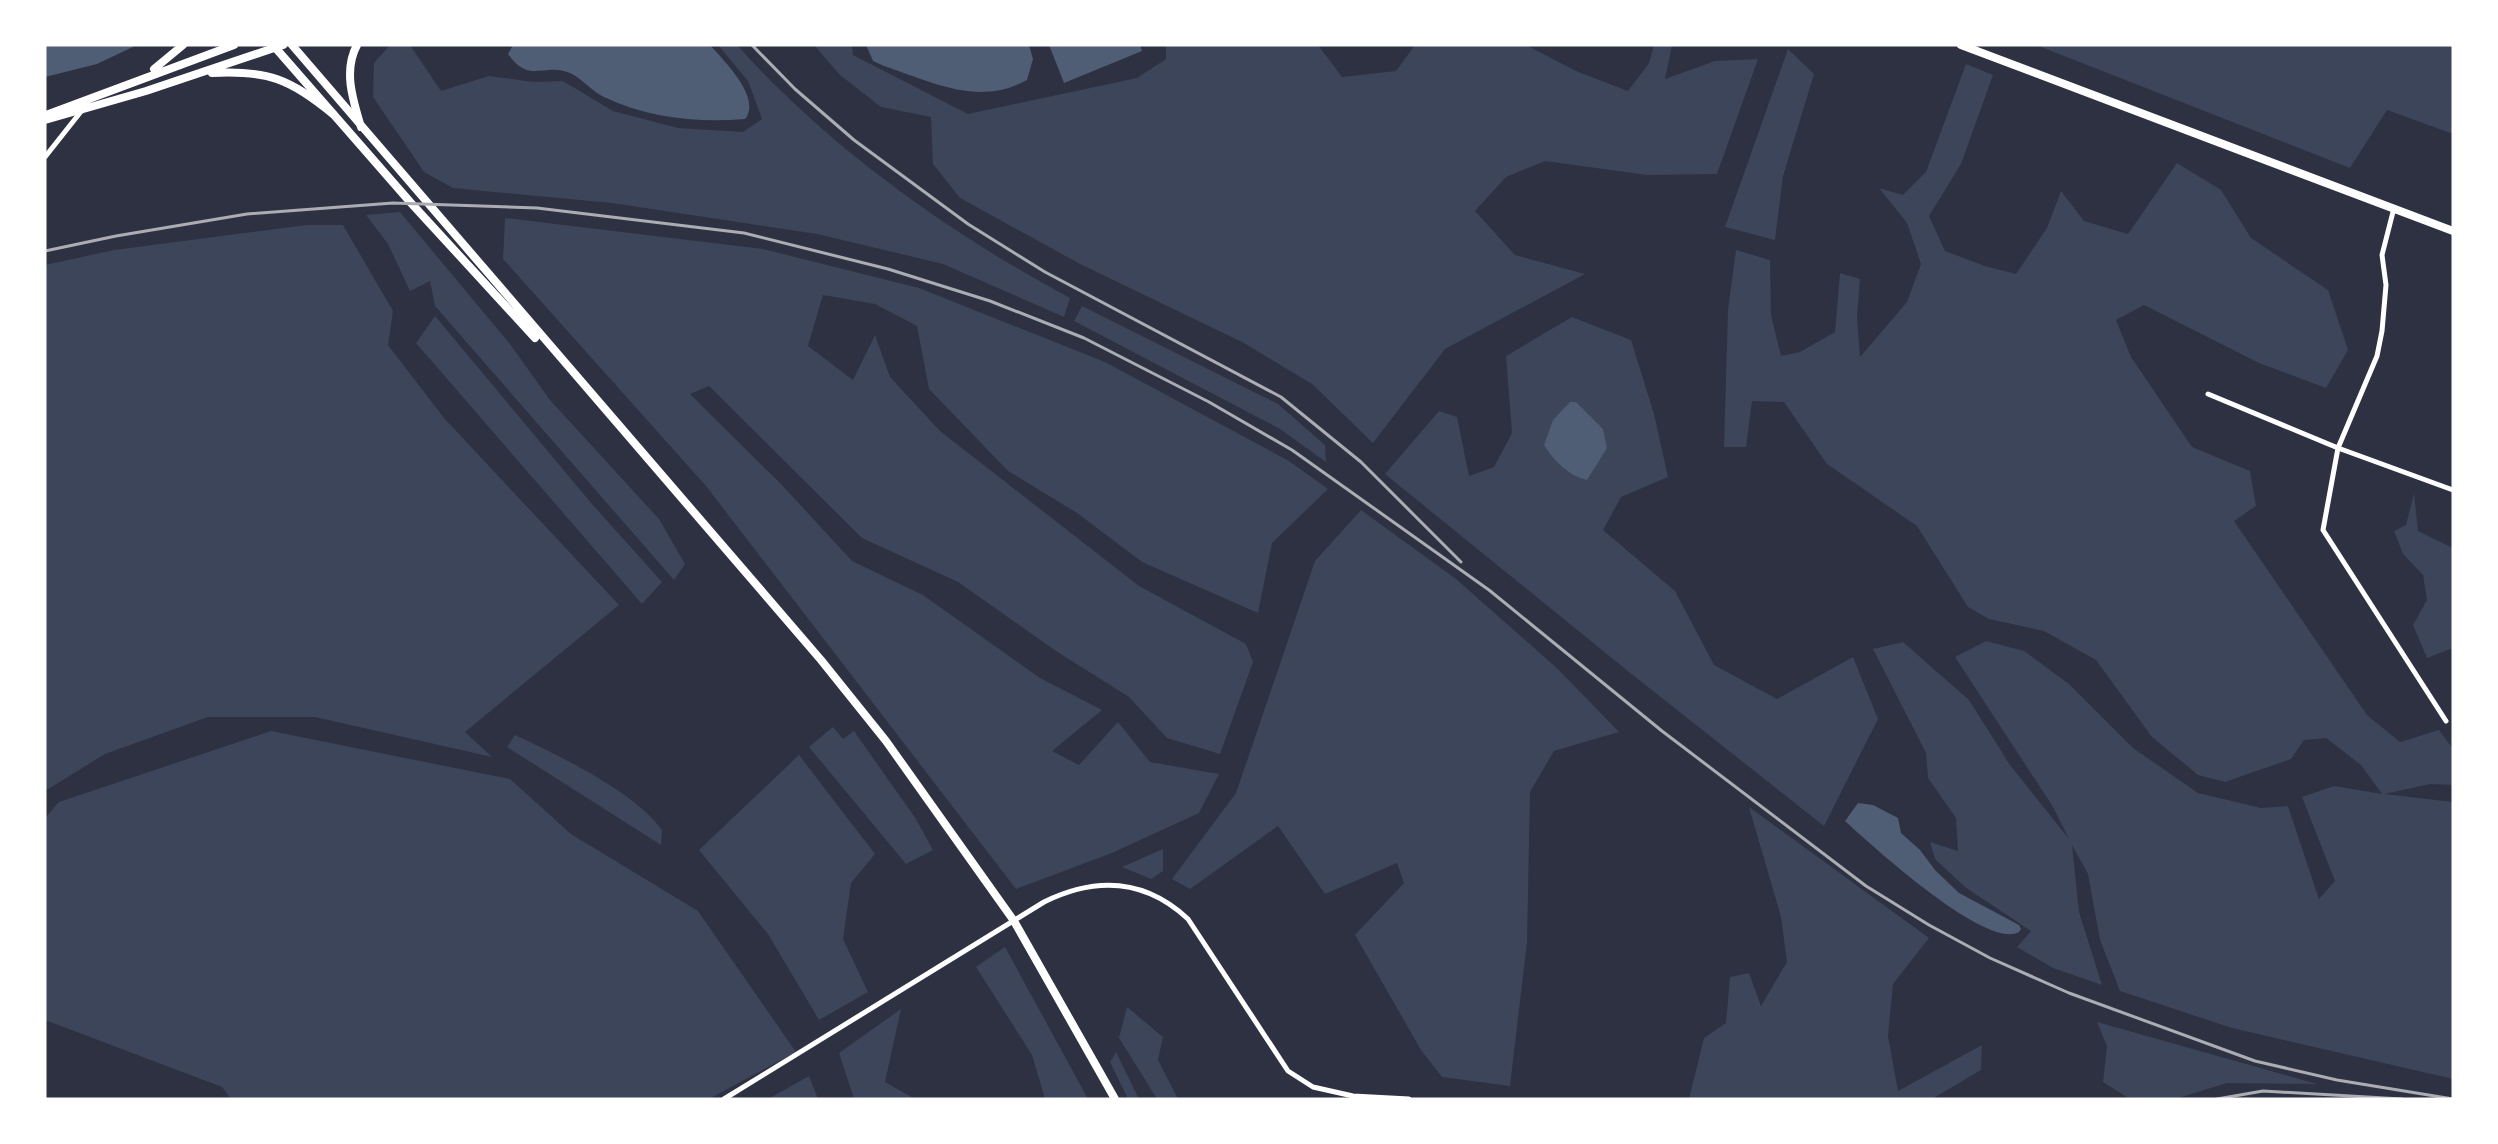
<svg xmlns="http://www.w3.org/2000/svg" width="2498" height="1144" font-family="Ubuntu,sans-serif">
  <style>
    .green { fill: #3c4559 }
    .water { fill: #4f5d75 }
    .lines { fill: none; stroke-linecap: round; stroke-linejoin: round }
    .minor { stroke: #fff; stroke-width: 5 }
    .primary { stroke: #fff; stroke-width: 8 }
    .trunk { stroke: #fff; stroke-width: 8 }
    .rail { stroke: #abadb3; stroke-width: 3 }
  </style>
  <rect width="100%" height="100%" fill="#2d3142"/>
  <path class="green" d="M390 45H410L441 91 489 76 534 82 563 81 613 111 678 128 743 132 762 119 748 81 718 45H737C829 148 949 233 1070 298L1064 317 943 264 817 234 612 203 453 188 424 172 373 97 374 63Z
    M814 45H852L853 55 968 114 1137 78 1166 59V45H1318L1342 77 1396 71 1415 45H1526L1576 71 1628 91 1649 63 1654 45H1672L1665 79 1715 61 1758 59 1717 174 1647 175 1545 161 1506 177 1475 211 1515 255 1585 274 1445 349 1373 443 1312 384 1244 343 1080 264 960 198 933 164 931 117 881 107 840 75Z
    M2036 45H2453V134L2387 110 2350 168Z
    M1788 49 1814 74 1783 176 1775 240 1725 227Z
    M1966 64 1993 75 1961 164 1929 216 1945 251 1985 266 2016 274 2047 228 2061 191 2084 221 2128 234 2177 163 2221 190 2251 238 2328 290 2348 350 2326 388 2259 363 2144 305 2116 320 2131 357 2192 447 2250 471 2256 506 2234 521 2367 715 2400 742 2439 730 2453 749V785L2430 784 2385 794 2453 802V1079L2232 1028 2120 991 2100 940 2088 874 2072 845 2079 912 2102 985 2053 968 2017 947 2031 931 1965 887 1935 859 1930 842 1958 851 1956 818 1928 778 1926 753 1873 649 1903 642 1969 700 2010 765 2069 839 2053 807 1955 657 1986 641 2024 651 2069 684 2133 748 2198 793 2261 808 2288 806 2319 899 2335 881 2302 797 2334 786 2382 794 2361 765 2326 738 2304 740 2291 759 2225 782 2198 775 2152 737 2096 660 2044 631 1989 619 1968 607 1917 526 1827 464 1784 402 1752 401 1746 447H1724L1728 310 1736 250 1770 260 1771 315 1781 356 1800 352 1835 332 1840 273 1860 279 1857 317 1860 357 1907 302 1921 264 1907 223 1879 188 1903 195 1926 172Z
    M400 212 510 344 550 400 659 519 685 564 674 580 435 306 430 281 410 291 388 244 366 215Z
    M505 218 763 249 919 288 1105 362 1289 461 1328 489 1272 543 1258 613 1142 562 1077 513 1008 471 929 389 917 326 875 304 823 295 808 346 853 380 875 335 890 377 940 431 1139 586 1246 644 1253 662 1220 754 1167 738 1129 697 1056 651 958 582 862 538 709 386 690 394 782 485 852 561 923 595 1040 678 1102 710 1052 751 1079 765 1118 722 1150 762 1219 774 1199 813 1112 853 1016 889 706 486 503 259Z
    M307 225H343L393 311 388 345 444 418 619 605 465 732 492 757 315 717H208L105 754 45 791V265L114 250Z
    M1082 306 1278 404 1325 445 1326 462 1280 429 1074 321Z
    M435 316 592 504 662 582 642 604 416 343Z
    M1572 317 1631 340 1654 414 1668 477 1621 497 1603 530 1675 591 1714 665 1777 699 1853 657 1878 719 1824 826 1629 672 1385 474 1439 411 1457 417 1469 476 1494 467 1512 433 1506 356Z
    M2414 493 2418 531 2453 548V648L2427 658 2413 625 2427 600 2423 575 2403 554 2394 531 2406 525Z
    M1361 510 1456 579 1558 669 1619 732 1554 751 1530 792 1527 942 1510 1086 1442 1077 1421 1050 1355 935 1404 883 1397 863 1325 894 1278 826 1190 889 1172 879 1236 793 1315 561Z
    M833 727 843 739 854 731 916 819 933 850 906 864 809 747Z
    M271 731 510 779 571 834 698 911 796 1052 709 1099H231L222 1087 45 1020V818L59 802Z
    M515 735C558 755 635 792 662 830L661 845 507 747Z
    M799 755 875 854 851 883 843 939 868 992 819 1020 768 934 699 850Z
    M1749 807 1929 938 1893 984 1888 1036 1898 1091 1982 1045 1981 1070 1932 1099H1689L1704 1038 1726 1023 1730 977 1749 973 1761 1006 1787 962 1781 917Z
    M1163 849V871L1151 879 1122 867Z
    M1005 947 1088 1099H1045L1032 1055 976 967Z
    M1127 1007 1163 1037 1158 1060 1178 1099H1157L1119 1038Z
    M901 1009 885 1082 915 1099H854L839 1053Z
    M2097 1022 2317 1084 2227 1083 2175 1099H2130L2103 1082 2107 1046Z
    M1116 1052 1139 1099H1128L1110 1062Z
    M809 1076 818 1099H768Z"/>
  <path class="water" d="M45 45H137L97 64 45 77Z
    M513 45H710C725 62 762 98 745 119 698 123 648 118 604 97 591 91 583 79 570 73 544 62 530 85 508 54Z
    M866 45H1029L1033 59 1027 80C979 107 932 82 884 66L873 61Z
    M1049 45H1140L1142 51 1064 83Z
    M1570 402H1576L1603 429 1607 448 1587 480C1569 476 1553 460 1544 445L1553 420Z
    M1858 803 1873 805 1898 818 1901 833 1920 850 1935 870 1959 893 2019 925 2021 929 2019 932C1987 951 1870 844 1845 821Z"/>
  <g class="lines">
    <path class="minor" d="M45 157 83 109
      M2394 208 2382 255 2386 285 2382 331 2377 356 2338 448 2323 530 2446 721
      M2208 394 2338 448 2453 490
      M724 1099 1044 902C1095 877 1144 878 1188 919L1288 1071 1313 1087 1353 1096 1409 1099"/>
    <path class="primary" d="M273 45 411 203 535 338
      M292 45 821 660 886 741 1014 921 1115 1099"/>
    <path class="trunk" d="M357 45C343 71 353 100 361 127
      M1961 45 2453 231
      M154 69 183 45
      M212 73C269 70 289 79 333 114
      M46 115 234 45
      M45 120 146 91 283 45"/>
    <path class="rail" d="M752 45 795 89 854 140 968 224 1045 272 1281 397 1361 462 1461 562
      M45 251 116 236 247 214 393 203 537 208 744 233 888 269 990 301 1084 338 1209 402 1292 450 1489 590 1662 731 1866 886 1929 925 1990 958 2069 993 2255 1061 2337 1080 2453 1099
      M2217 1099 2263 1091 2402 1099"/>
  </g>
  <rect width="2498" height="1144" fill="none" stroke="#ffffff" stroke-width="93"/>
</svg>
